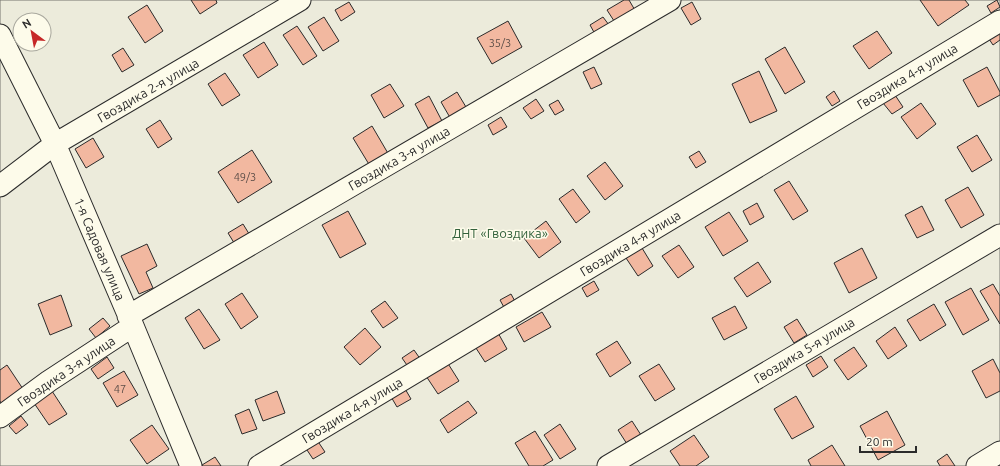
<svg xmlns="http://www.w3.org/2000/svg" width="1000" height="466" font-family="Ubuntu,sans-serif">
  <style>
    .green { fill: #ecebdb; stroke: #74746e; fill-rule: evenodd }
    .building { fill: #f2b8a0; stroke: #2b2b2b }
    .lines { fill: none; stroke-linecap: round; stroke-linejoin: round }
    .minor-casing { stroke: #2b2b2b; stroke-width: 23 }
    .minor { stroke: #fdfbea; stroke-width: 21 }
    .labels { text-anchor: middle; stroke-width: 3; stroke-linejoin: round; paint-order: stroke }
    .number-label { font-size: 11px; fill: #5d4e48 }
    .street-label { font-size: 13px; fill: #2b2b2b; stroke: #fdfbea }
    .park-label { font-size: 13px; fill: #34623c; stroke: #fdfbea }
  </style>
  <rect width="100%" height="100%" fill="#fdfbea"/>
  <path class="green" d="M0 0H1000V466H0ZM20 20H44V44H20Z"/>
  <path class="building" d="M191 0H216L217 3 200 14Z
    M624 0H629L636 12 616 24 607 10Z
    M920 0H965L969 5 938 26Z
    M997 0 1000 7 991 13 987 6Z
    M349 2 355 12 341 21 335 10Z
    M692 2 701 19 691 25 681 8Z
    M147 5 163 31 145 43 128 17Z
    M324 17 339 41 323 51 308 27Z
    M603 17 609 25 595 34 590 25Z
    M508 21 522 47 492 64 477 38Z
    M297 26 317 56 303 65 283 35Z
    M877 31 892 53 869 69 853 46Z
    M1000 31V40L993 45 987 36Z
    M264 42 278 65 258 78 243 55Z
    M785 47 805 82 785 94 765 59Z
    M123 48 134 65 122 72 112 55Z
    M594 67 602 84 591 89 583 72Z
    M987 67 1000 92V95L978 107 963 80Z
    M759 71 777 111 750 123 732 84Z
    M225 73 240 95 222 106 208 84Z
    M390 84 404 106 384 118 371 95Z
    M834 91 840 101 832 106 826 97Z
    M457 92 469 112 452 121 441 102Z
    M895 95 903 107 892 114 883 103Z
    M429 96 442 121 428 128 415 104Z
    M536 99 544 111 531 119 523 108Z
    M558 100 564 110 555 115 549 105Z
    M921 103 936 124 917 139 901 117Z
    M501 117 507 127 493 135 488 125Z
    M160 120 172 139 158 148 146 129Z
    M372 126 389 155 370 166 353 138Z
    M977 135 992 160 972 172 957 147Z
    M93 138 104 157 86 168 75 149Z
    M252 150 272 182 238 203 218 172Z
    M699 151 706 162 696 168 689 157Z
    M605 162 623 186 605 200 587 176Z
    M789 181 808 211 793 220 774 190Z
    M968 187 984 215 961 228 945 200Z
    M573 189 590 212 576 223 559 199Z
    M757 203 764 217 750 225 743 211Z
    M922 206 934 230 917 238 905 215Z
    M348 211 366 244 340 258 322 225Z
    M729 212 748 241 723 256 705 227Z
    M546 221 561 242 539 258 524 238Z
    M243 224 251 237 236 246 228 233Z
    M147 244 157 266 146 272 153 288 139 294 121 256Z
    M679 245 694 267 678 278 662 256Z
    M642 248 653 266 638 276 626 258Z
    M862 248 877 278 849 293 834 263Z
    M758 262 771 282 747 297 734 278Z
    M594 281 599 290 587 297 582 288Z
    M993 284 1000 296V324L980 291Z
    M971 288 989 320 963 335 945 302Z
    M242 293 258 317 241 329 225 304Z
    M511 294 517 305 506 311 500 300Z
    M61 295 72 326 50 335 38 304Z
    M385 301 398 318 383 328 371 311Z
    M934 304 946 325 920 341 907 320Z
    M735 306 747 328 724 340 712 318Z
    M199 309 220 340 204 349 185 318Z
    M542 312 551 327 524 342 516 327Z
    M103 318 110 326 96 338 89 329Z
    M797 319 807 335 794 343 784 327Z
    M895 327 907 346 888 359 876 341Z
    M365 328 381 347 360 365 344 347Z
    M497 331 507 349 485 362 474 345Z
    M617 341 631 363 610 377 596 354Z
    M854 347 867 366 848 380 834 360Z
    M414 350 421 360 409 368 402 358Z
    M821 356 828 367 813 377 806 365Z
    M107 357 114 368 98 379 91 369Z
    M993 359 1000 373V391L986 398 972 371Z
    M447 362 459 381 438 394 426 376Z
    M659 364 675 389 655 401 639 376Z
    M7 365 23 389 1 403 0 401V370Z
    M124 371 138 395 117 407 103 383Z
    M404 387 411 399 397 407 390 395Z
    M52 391 67 414 49 425 34 403Z
    M277 391 285 413 263 421 255 400Z
    M796 396 814 427 792 439 774 409Z
    M468 401 477 413 448 433 440 420Z
    M249 409 257 429 242 434 235 415Z
    M887 411 905 445 878 460 860 426Z
    M21 416 28 425 16 434 9 426Z
    M632 421 641 435 627 444 618 430Z
    M560 424 576 449 560 459 544 435Z
    M152 425 169 449 147 464 130 440Z
    M535 431 553 460 543 466H529L515 443Z
    M694 435 709 457 696 466H680L670 451Z
    M317 440 325 452 313 459 305 447Z
    M832 445 845 466H811L808 460Z
    M947 454 955 466H940L937 461Z
    M215 457 221 466H202V465Z"/>
  <g class="lines">
    <defs>
      <path id="minor" d="M0 35 55 144 133 326 191 466
        M0 186 55 144 300 0
        M128 316 670 0
        M0 417 49 381 133 326
        M259 466 1000 21
        M608 466 1000 235
        M977 466 1000 452"/>
    </defs>
    <use href="#minor" class="minor-casing"/>
    <use href="#minor" class="minor"/>
  </g>
  <g class="labels">
    <g class="number-label">
      <text x="500" y="47">35/3</text>
      <text x="245" y="181">49/3</text>
      <text x="120" y="393">47</text>
    </g>
    <g class="street-label">
      <text transform="translate(907 76) rotate(-31)" y="5">Гвоздика 4-я улица</text>
      <text transform="translate(148 90) rotate(-30)" y="5">Гвоздика 2-я улица</text>
      <text transform="translate(399 158) rotate(-30)" y="5">Гвоздика 3-я улица</text>
      <text transform="translate(630 243) rotate(-31)" y="5">Гвоздика 4-я улица</text>
      <text transform="translate(100 249) rotate(67)" y="5">1-я Садовая улица</text>
      <text transform="translate(804 350) rotate(-31)" y="5">Гвоздика 5-я улица</text>
      <text transform="translate(66 371) rotate(-34)" y="5">Гвоздика 3-я улица</text>
      <text transform="translate(352 410) rotate(-31)" y="5">Гвоздика 4-я улица</text>
    </g>
    <g class="park-label">
      <text x="500" y="238">ДНТ «Гвоздика»</text>
    </g>
  </g>
  <g transform="translate(32 32) rotate(328)"><circle r="19" fill="#fdfbea" stroke="#a9a89e"/>
  <path d="M0-3L7 15L0 10L-7 15Z" fill="#c62828"/>
  <text y="-6" font-size="11" font-weight="bold" text-anchor="middle" fill="#2b2b2b">N</text>
  </g>
  <path d="M860 446v6h56v-6" fill="none" stroke="#2b2b2b" stroke-width="2"/>
  <text x="866" y="446" font-size="12" fill="#2b2b2b" stroke="#fdfbea" stroke-width="3" paint-order="stroke">20 m</text>
</svg>
